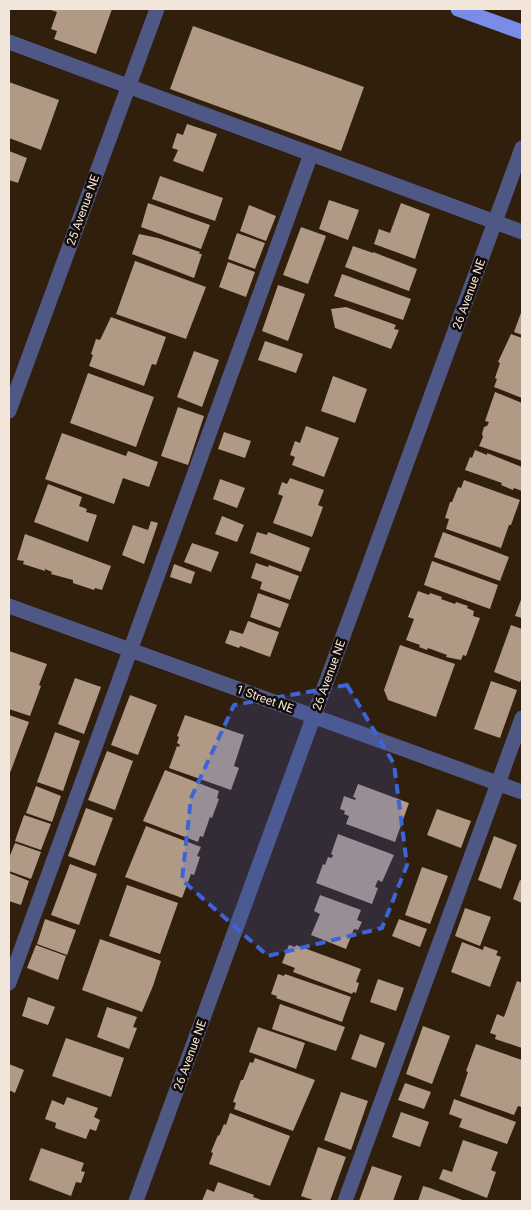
<svg xmlns="http://www.w3.org/2000/svg" width="531" height="1210" font-family="Roboto,sans-serif">
  <style>
    .building { fill: #b09985 }
    .lines { fill: none; stroke-linecap: round; stroke-linejoin: round }
    .minor { stroke: #4f5885; stroke-width: 15 }
    .major { stroke: #7a8be8; stroke-width: 15 }
    .marked { fill: #3d65d8; fill-opacity: 0.2; stroke: #3d65d8; stroke-width: 4; stroke-dasharray: 10 6; stroke-linejoin: round }
    .labels { text-anchor: middle; stroke-width: 5; stroke-linejoin: round; paint-order: stroke }
    .street-label { font-size: 12px; fill: #f2e6db; stroke: #130b05 }
  </style>
  <rect width="100%" height="100%" fill="#311f0e"/>
  <path class="building" d="M48 9H112L96 54 54 39 57 31 51 29 57 12Z
    M193 26 364 87 341 151 170 89Z
    M9 82 59 100 41 150 9 138Z
    M187 124 217 134 203 172 173 161 178 150 172 148 177 133 183 135Z
    M9 151 27 158 18 183 9 180Z
    M160 176 223 198 215 221 152 199Z
    M329 200 359 210 348 240 319 229Z
    M148 203 210 225 201 249 141 227Z
    M401 203 430 214 415 259 374 244 379 229 390 233Z
    M249 205 276 216 266 241 240 231Z
    M301 227 326 236 308 284 283 275Z
    M237 233 265 243 255 269 228 259Z
    M139 234 158 238 200 252 199 254H202L194 278 132 254Z
    M353 246 373 253V252L417 269 409 291 345 267Z
    M135 261 206 287 186 339 116 314Z
    M228 262 255 272 246 297 219 287Z
    M342 274 411 299 403 320 334 296Z
    M278 285 305 294 288 341 262 331Z
    M346 307 396 325 394 329 399 330 391 349 335 328 331 309Z
    M522 310V335L514 332Z
    M111 317 166 337 156 365 152 364 144 386 89 366 93 355 91 354 96 339 100 340Z
    M511 334 522 338V398L494 387 497 379 495 378 500 363 498 362Z
    M265 341 303 354 296 373 258 360Z
    M194 351 219 360 202 407 177 397Z
    M88 373 154 397 136 447 70 423Z
    M333 376 367 389 355 423 321 411Z
    M495 392 522 403V461L479 446 483 437 482 434 484 427 487 426 489 422 485 421Z
    M178 407 204 416 188 465 161 456Z
    M306 426 339 438 324 477 292 465 295 457 290 455 295 441 300 443Z
    M224 432 251 441 245 458 218 449Z
    M62 433 126 456 128 451 158 462 149 487 123 478 114 504 45 479Z
    M475 450 487 455V453L522 467V491L514 488 513 490 501 485 502 483 465 470 470 457 472 458Z
    M290 478 324 490 318 505 323 507 312 537 273 523 283 496 278 494 282 482 287 484Z
    M220 479 245 488 237 508 213 499Z
    M464 480 520 500 511 525H509L501 548 446 529 449 519 445 518 450 502H452L458 487 461 488Z
    M48 484 82 497 79 506 87 509 86 512 97 515 88 542 34 522Z
    M222 516 244 525 237 542 215 534Z
    M151 521 158 523 144 564 122 555 133 525 148 530Z
    M257 532 267 535 268 532 310 548 301 572 250 553Z
    M443 532 509 557 500 581 434 557Z
    M25 534 111 566 102 590 95 588 94 590 73 583V580L51 574 52 572 45 569V571L23 564 24 561 17 560Z
    M192 543 219 552 211 572 184 562Z
    M432 561 498 585 490 609 424 585Z
    M256 563 268 567 269 565 299 576 290 600 260 589 262 582 251 578Z
    M174 564 195 572 191 584 170 577Z
    M418 591 429 595 430 593 442 597 441 599 455 604 456 602 468 606 467 608 474 611 473 616 480 618 466 656 463 655 461 660 446 657 447 655 428 648 427 650 419 647 420 645 406 640 414 619 408 617Z
    M258 593 289 604 280 628 250 617Z
    M522 597V618L515 616Z
    M248 621 279 632 270 657 240 646 239 648 225 643 230 630 243 634Z
    M511 625 522 629V677L520 682 494 672Z
    M400 645 455 664 436 717 388 700 384 690Z
    M9 651 47 664 39 685 41 686 30 716 9 709Z
    M75 678 101 687 84 734 58 724Z
    M491 681 517 690 500 738 474 729Z
    M130 695 157 705 138 755 111 745Z
    M9 715 29 722 10 773 9 772Z
    M185 715 244 735 234 766 239 768 231 790 169 768 177 746 179 747 180 745 177 743 179 737 177 736Z
    M55 732 80 741 63 791 37 782Z
    M107 751 133 761 115 810 88 800Z
    M165 770 219 791 217 798 219 799 212 818 210 817 203 837 200 836 198 842 143 821Z
    M358 784 409 803 395 842 346 824 349 816 344 814 345 811 340 809 344 796 355 800 356 798 353 797Z
    M36 786 61 796 52 822 26 813Z
    M86 808 113 818 95 866 68 856Z
    M437 809 471 821 461 848 427 835Z
    M24 815 51 824 41 850 15 841Z
    M146 826 201 847 197 856 200 857 194 875 191 874 182 898 125 877Z
    M338 834 394 855 382 882 378 880 375 887 378 888 372 904 316 883 323 864 325 865 328 857 332 858 333 855 331 854Z
    M494 836 517 845 501 889 478 880Z
    M15 843 41 852 31 879 9 871V858Z
    M70 864 97 874 79 925 51 915Z
    M422 867 448 876 430 924 405 915Z
    M9 873 29 881 21 905 9 901Z
    M520 880 522 881V903L513 899Z
    M127 885 178 903 160 954 109 936Z
    M320 895 361 910 357 920 362 922 358 930 354 929 346 949 311 935 320 914 314 911Z
    M465 908 491 917 480 946 455 936Z
    M45 919 76 930 67 955 37 944Z
    M399 919 427 929 420 947 392 936Z
    M100 939 161 961 153 986 142 1012 82 990Z
    M462 942 483 950 484 946 498 951 496 955 501 957 490 987 451 972Z
    M36 945 66 956 58 980 27 968Z
    M289 945 295 947 296 945 361 969 356 982 359 983 356 993 353 992 352 994 293 972 295 968 282 963Z
    M278 974 284 976 285 974 351 997 342 1022 276 998 277 996 271 994Z
    M378 979 404 988 396 1011 370 1002Z
    M517 981 522 983V1048L495 1039 496 1035 490 1033 497 1014 504 1017Z
    M28 997 55 1007 48 1025 22 1016Z
    M280 1004 345 1027 336 1051 272 1029Z
    M107 1007 137 1017 133 1027 137 1028 129 1049 97 1037Z
    M423 1026 450 1036 432 1084 406 1074Z
    M258 1027 305 1043 296 1069 249 1052Z
    M360 1034 385 1043 376 1068 351 1059Z
    M66 1038 124 1058 111 1097 52 1076Z
    M476 1044 522 1060V1104L521 1107 518 1106 514 1115 460 1096 468 1072 466 1071Z
    M255 1058 315 1080 293 1131 234 1109 236 1103 233 1102 241 1080H243L250 1062 253 1063Z
    M9 1064 24 1070 15 1093 9 1090Z
    M405 1083 431 1092 424 1109 398 1100Z
    M341 1092 368 1101 351 1150 324 1140Z
    M67 1097 98 1108 94 1117 100 1120 96 1131 90 1129 86 1139 55 1128 56 1123 45 1119 52 1100 64 1105Z
    M454 1099 516 1122 507 1144 459 1127 462 1119 449 1114Z
    M401 1112 429 1122 420 1147 392 1137Z
    M230 1113 290 1136 270 1186 209 1164 213 1153 211 1152 218 1135 219 1136 224 1124 226 1125Z
    M463 1140 498 1152 491 1170 496 1172 487 1198 439 1179 443 1169 452 1172Z
    M318 1147 346 1157 330 1201H316L301 1196Z
    M41 1148 84 1163 81 1171 85 1172 81 1183 76 1182 71 1196 29 1180Z
    M372 1166 402 1176 393 1201H359Z
    M218 1182 254 1195 253 1197 264 1201H202L207 1189 214 1192Z
    M423 1186 430 1188 465 1201H418Z"/>
  <g class="lines">
    <path class="minor" d="M9 42 522 232
      M9 411 157 9
      M9 606 522 792
      M9 983 311 154
      M136 1201 522 148
      M345 1201 522 718"/>
    <path class="major" d="M458 9 522 32"/>
  </g>
  <path class="marked" d="M347 685 394 764 407 865 382 928 268 956 182 880 191 798 234 705Z"/>
  <g class="labels">
    <g class="street-label">
      <text transform="translate(83 210) rotate(-70)" y="4">25 Avenue NE</text>
      <text transform="translate(469 294) rotate(-70)" y="4">26 Avenue NE</text>
      <text transform="translate(329 675) rotate(-70)" y="4">26 Avenue NE</text>
      <text transform="translate(265 699) rotate(20)" y="4">1 Street NE</text>
      <text transform="translate(190 1055) rotate(-70)" y="4">26 Avenue NE</text>
    </g>
  </g>
  <rect width="531" height="1210" fill="none" stroke="#f2e6db" stroke-width="20"/>
</svg>
